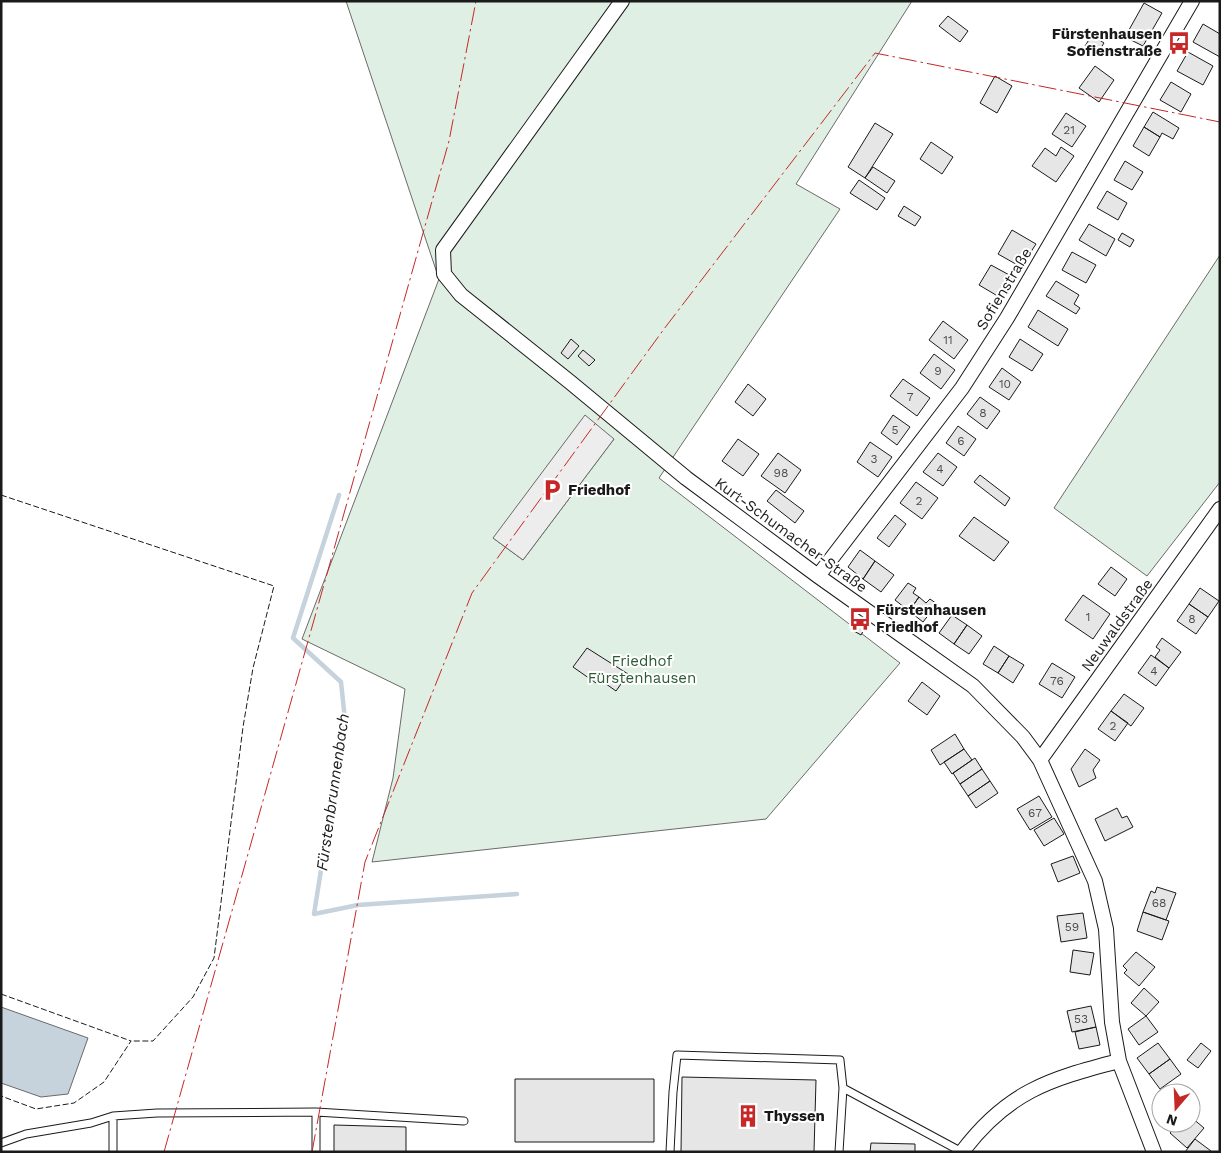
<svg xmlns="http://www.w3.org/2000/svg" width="1221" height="1153" font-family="'Work Sans',sans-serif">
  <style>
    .green { fill: #e0efe3; stroke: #6a6a6a; fill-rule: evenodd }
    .parking { fill: #ededed; stroke: #6a6a6a }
    .water { fill: #c6d2dc; stroke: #6a6a6a }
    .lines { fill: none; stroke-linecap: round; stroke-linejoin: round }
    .stream { stroke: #c6d2dc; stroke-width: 4.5 }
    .building { fill: #e6e6e6; stroke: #1a1a1a }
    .lane-casing { stroke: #1a1a1a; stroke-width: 9 }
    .street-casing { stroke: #1a1a1a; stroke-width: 16 }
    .lane { stroke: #fff; stroke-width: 7 }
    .street { stroke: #fff; stroke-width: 14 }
    .fence { stroke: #1a1a1a; stroke-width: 1; stroke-dasharray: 6 2.5; stroke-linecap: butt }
    .power { stroke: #c62828; stroke-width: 1; stroke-dasharray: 18 4 2.5 4; stroke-linecap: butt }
    .labels { text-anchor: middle; stroke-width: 4; stroke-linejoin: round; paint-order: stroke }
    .number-label { font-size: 12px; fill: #4d4d4d }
    .poi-label { font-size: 15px; font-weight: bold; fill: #1a1a1a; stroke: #fff; text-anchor: start }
    .street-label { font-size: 15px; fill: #1a1a1a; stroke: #fff }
    .park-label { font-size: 15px; fill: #2b5a34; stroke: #fff }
    .water-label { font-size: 16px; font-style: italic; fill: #1a1a1a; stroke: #fff }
  </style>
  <rect width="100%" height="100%" fill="#fff"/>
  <path class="green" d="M346 1H912L796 184 840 209 659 478 900 663 766 819 372 862 393 778 405 689 302 639 439 279ZM614 439 523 560 493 538Z
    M1220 255V482L1147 576 1054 508Z"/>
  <path class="parking" d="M585 415 614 439 523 560 493 538Z"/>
  <path class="water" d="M1 1007 88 1038 68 1094 41 1097 1 1083Z"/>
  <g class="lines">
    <path class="stream" d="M339 495 293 638 341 682 345 720 314 914 358 905 517 894"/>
  </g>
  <path class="building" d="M1144 3 1162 13 1143 46 1125 37Z
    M948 16 968 31 960 42 939 26Z
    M1203 24 1220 34V57L1193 42Z
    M1092 35 1104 43 1097 54 1085 46Z
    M1188 52 1213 66 1203 85 1177 71Z
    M1095 66 1114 80 1099 102 1079 88Z
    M995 76 1012 86 997 113 980 103Z
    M1171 82 1191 94 1181 112 1160 100Z
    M1153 112 1179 128 1173 139 1162 133 1160 137 1144 127Z
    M1066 113 1086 126 1072 147 1052 134Z
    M875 123 893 134 865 178 848 167Z
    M1144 127 1160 137 1149 156 1133 146Z
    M931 142 953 157 942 174 920 159Z
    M1061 147 1074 156 1056 182 1032 166 1045 148 1056 156Z
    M1125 161 1143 172 1132 190 1114 180Z
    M873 167 895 181 887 193 865 178Z
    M859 180 885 198 877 210 850 193Z
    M1107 191 1127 203 1118 220 1097 208Z
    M904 206 921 217 915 226 898 216Z
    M1089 224 1115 239 1106 256 1079 240Z
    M1012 230 1036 244 1021 267 998 254Z
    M1122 233 1134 240 1130 247 1118 240Z
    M1072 252 1096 265 1086 283 1062 270Z
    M991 265 1013 277 1001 298 979 285Z
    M1056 281 1079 295 1074 304 1080 308 1076 314 1046 296Z
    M1038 310 1068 329 1058 346 1028 327Z
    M943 321 968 340 954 359 929 340Z
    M571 339 579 346 568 359 561 353Z
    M1020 339 1043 354 1032 371 1009 357Z
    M583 350 595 360 589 366 578 356Z
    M934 354 955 370 941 389 920 373Z
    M1002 368 1021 382 1009 400 989 387Z
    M903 379 930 398 917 416 890 396Z
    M748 384 766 399 753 416 735 402Z
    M980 397 1000 411 987 429 967 414Z
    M893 415 910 427 897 445 881 433Z
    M958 426 976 439 964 456 946 443Z
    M738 439 759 454 743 476 722 461Z
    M870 442 892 457 878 477 857 462Z
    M778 453 801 470 785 493 761 476Z
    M938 453 957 467 943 486 923 472Z
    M980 475 1010 498 1005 506 974 482Z
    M916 482 938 498 922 519 900 503Z
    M776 490 804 511 795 523 767 501Z
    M895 515 906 524 889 547 877 538Z
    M974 517 1009 542 994 561 959 536Z
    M860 550 875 561 863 579 848 567Z
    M875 561 894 575 881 592 863 579Z
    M1111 567 1127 579 1115 596 1098 584Z
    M908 583 916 588 913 593 919 597 909 611 895 600Z
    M1200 588 1219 601 1208 617 1189 604Z
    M1083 595 1110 614 1093 639 1065 620Z
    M919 597 926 603 930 599 937 604 923 622 909 611Z
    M1189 604 1208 617 1196 634 1177 621Z
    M952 615 967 625 954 644 939 633Z
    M858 624 865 628 861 635 854 631Z
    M967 625 982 636 969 654 954 644Z
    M1162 638 1181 652 1169 668 1155 657 1160 650 1156 647Z
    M994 646 1009 656 998 673 983 664Z
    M587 648 628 674 616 691 599 679 596 683 573 667Z
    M1151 655 1169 668 1156 686 1138 673Z
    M1009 656 1024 665 1013 683 998 673Z
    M1052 663 1075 677 1062 698 1039 684Z
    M922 682 940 696 927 715 908 701Z
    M1124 694 1144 708 1131 726 1111 711Z
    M1111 711 1128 723 1115 741 1098 729Z
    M955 734 964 749 940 765 931 750Z
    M964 749 972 760 952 774 944 762Z
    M1085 749 1100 760 1093 770 1096 778 1079 787 1071 769Z
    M975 758 982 769 960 784 953 773Z
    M982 769 990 781 968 796 960 784Z
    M990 781 998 793 976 808 968 796Z
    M1039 796 1052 817 1030 830 1017 809Z
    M1117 808 1122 818 1127 816 1133 827 1105 841 1095 819Z
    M1054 818 1064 834 1044 846 1034 830Z
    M1073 856 1080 873 1058 882 1051 864Z
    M1157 887 1176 893 1166 920 1143 912 1151 891 1155 893Z
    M1143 912 1169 921 1162 940 1137 931Z
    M1083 913 1087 938 1061 942 1057 916Z
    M1073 950 1094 953 1090 975 1070 972Z
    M1136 952 1155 967 1139 986 1124 973 1127 970 1123 966Z
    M1144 988 1159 1002 1146 1016 1131 1003Z
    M1091 1006 1096 1027 1072 1032 1067 1011Z
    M1146 1016 1158 1032 1139 1045 1128 1029Z
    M1096 1027 1100 1045 1079 1049 1075 1032Z
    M1158 1043 1170 1059 1149 1074 1137 1058Z
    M1201 1043 1211 1051 1198 1068 1187 1060Z
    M1170 1059 1181 1074 1160 1089 1149 1074Z
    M682 1077 816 1080 814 1152H681Z
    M515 1079H654V1142H515Z
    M1191 1117 1204 1128 1187 1148 1170 1133 1178 1123H1191Z
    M334 1125 406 1127V1152H334Z
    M1195 1139 1211 1151V1152H1185Z
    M871 1143 915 1144V1152H870Z"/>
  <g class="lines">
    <defs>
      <path id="lane" d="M113 1116V1152
        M1 1143 26 1134 91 1123 113 1116 157 1113 316 1112 464 1121
        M316 1152V1112
        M670 1152 673 1092 677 1055 840 1060 843 1088 962 1152
        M839 1152 843 1088"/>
      <path id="street" d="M622 1 443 250 444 274 461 295 570 382 686 478 818 576 973 686 1023 737 1040 760 1095 881 1106 929 1112 1022 1119 1061 1154 1152
        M818 576 962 388 1007 318 1192 1
        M1040 760 1220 509
        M962 1152C1007 1092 1049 1079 1119 1061"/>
    </defs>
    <use href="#lane" class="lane-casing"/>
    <use href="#street" class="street-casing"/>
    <use href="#lane" class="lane"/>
    <use href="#street" class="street"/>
    <path class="fence" d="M1 495 274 586 253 668 243 727 214 958 193 997 153 1041H131
      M1 994 131 1041 104 1082 74 1103 36 1109 1 1096"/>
    <path class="power" d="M164 1152 449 141 476 1
      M312 1152 365 862 472 593 664 329 875 53 1220 122"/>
  </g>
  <defs>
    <symbol id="bus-bare" viewBox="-9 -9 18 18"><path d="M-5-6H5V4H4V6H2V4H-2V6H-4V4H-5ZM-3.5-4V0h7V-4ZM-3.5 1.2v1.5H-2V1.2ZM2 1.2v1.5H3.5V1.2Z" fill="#c62828" stroke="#fff" stroke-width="2.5" paint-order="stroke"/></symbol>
    <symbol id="parking-bare" viewBox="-9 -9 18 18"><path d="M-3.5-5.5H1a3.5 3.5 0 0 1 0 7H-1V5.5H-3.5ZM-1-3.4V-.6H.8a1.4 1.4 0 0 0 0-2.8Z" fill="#c62828" stroke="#fff" stroke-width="2.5" paint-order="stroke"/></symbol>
    <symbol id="building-bare" viewBox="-9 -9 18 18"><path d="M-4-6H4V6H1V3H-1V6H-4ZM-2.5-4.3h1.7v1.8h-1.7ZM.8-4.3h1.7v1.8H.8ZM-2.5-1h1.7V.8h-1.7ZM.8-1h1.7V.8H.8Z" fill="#c62828" stroke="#fff" stroke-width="2.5" paint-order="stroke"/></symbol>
  </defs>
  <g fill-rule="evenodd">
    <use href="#bus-bare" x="1163" y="27" width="32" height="32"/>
    <use href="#parking-bare" x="536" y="474" width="32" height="32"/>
    <use href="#bus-bare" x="844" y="603" width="32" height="32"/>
    <use href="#building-bare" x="732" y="1100" width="32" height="32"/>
  </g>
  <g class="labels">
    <g class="number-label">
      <text x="1069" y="134">21</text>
      <text x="948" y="344">11</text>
      <text x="938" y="375">9</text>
      <text x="1005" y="388">10</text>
      <text x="910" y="401">7</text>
      <text x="983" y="417">8</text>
      <text x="895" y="434">5</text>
      <text x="961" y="445">6</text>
      <text x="874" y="463">3</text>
      <text x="940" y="473">4</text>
      <text x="781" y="477">98</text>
      <text x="919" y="505">2</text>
      <text x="1088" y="621">1</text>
      <text x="1192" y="623">8</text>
      <text x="1154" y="675">4</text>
      <text x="1057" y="685">76</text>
      <text x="1113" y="730">2</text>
      <text x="1035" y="817">67</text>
      <text x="1159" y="907">68</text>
      <text x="1072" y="931">59</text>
      <text x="1081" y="1023">53</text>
    </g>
    <g class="poi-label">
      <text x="1162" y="39" text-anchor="end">Fürstenhausen<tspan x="1162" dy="17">Sofienstraße</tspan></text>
      <text x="568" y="495">Friedhof</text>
      <text x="876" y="615">Fürstenhausen<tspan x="876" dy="17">Friedhof</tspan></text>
      <text x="764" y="1121">Thyssen</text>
    </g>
    <g class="street-label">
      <text transform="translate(1004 289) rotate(-59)" y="5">Sofienstraße</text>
      <text transform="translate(791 535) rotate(36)" y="5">Kurt-Schumacher-Straße</text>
      <text transform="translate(1117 625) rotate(-54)" y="5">Neuwaldstraße</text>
    </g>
    <g class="park-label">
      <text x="642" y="666">Friedhof<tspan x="642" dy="17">Fürstenhausen</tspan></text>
    </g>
    <g class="water-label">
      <text transform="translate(332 792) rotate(-82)" y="6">Fürstenbrunnenbach</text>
    </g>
  </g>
  <rect width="1221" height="1153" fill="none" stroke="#1a1a1a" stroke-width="5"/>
  <g transform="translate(1176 1108) rotate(199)"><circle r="24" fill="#ffffff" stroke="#a3a3a3"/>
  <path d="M0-4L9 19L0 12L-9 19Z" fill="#c62828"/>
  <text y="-8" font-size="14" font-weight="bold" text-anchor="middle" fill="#1a1a1a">N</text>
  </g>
</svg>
